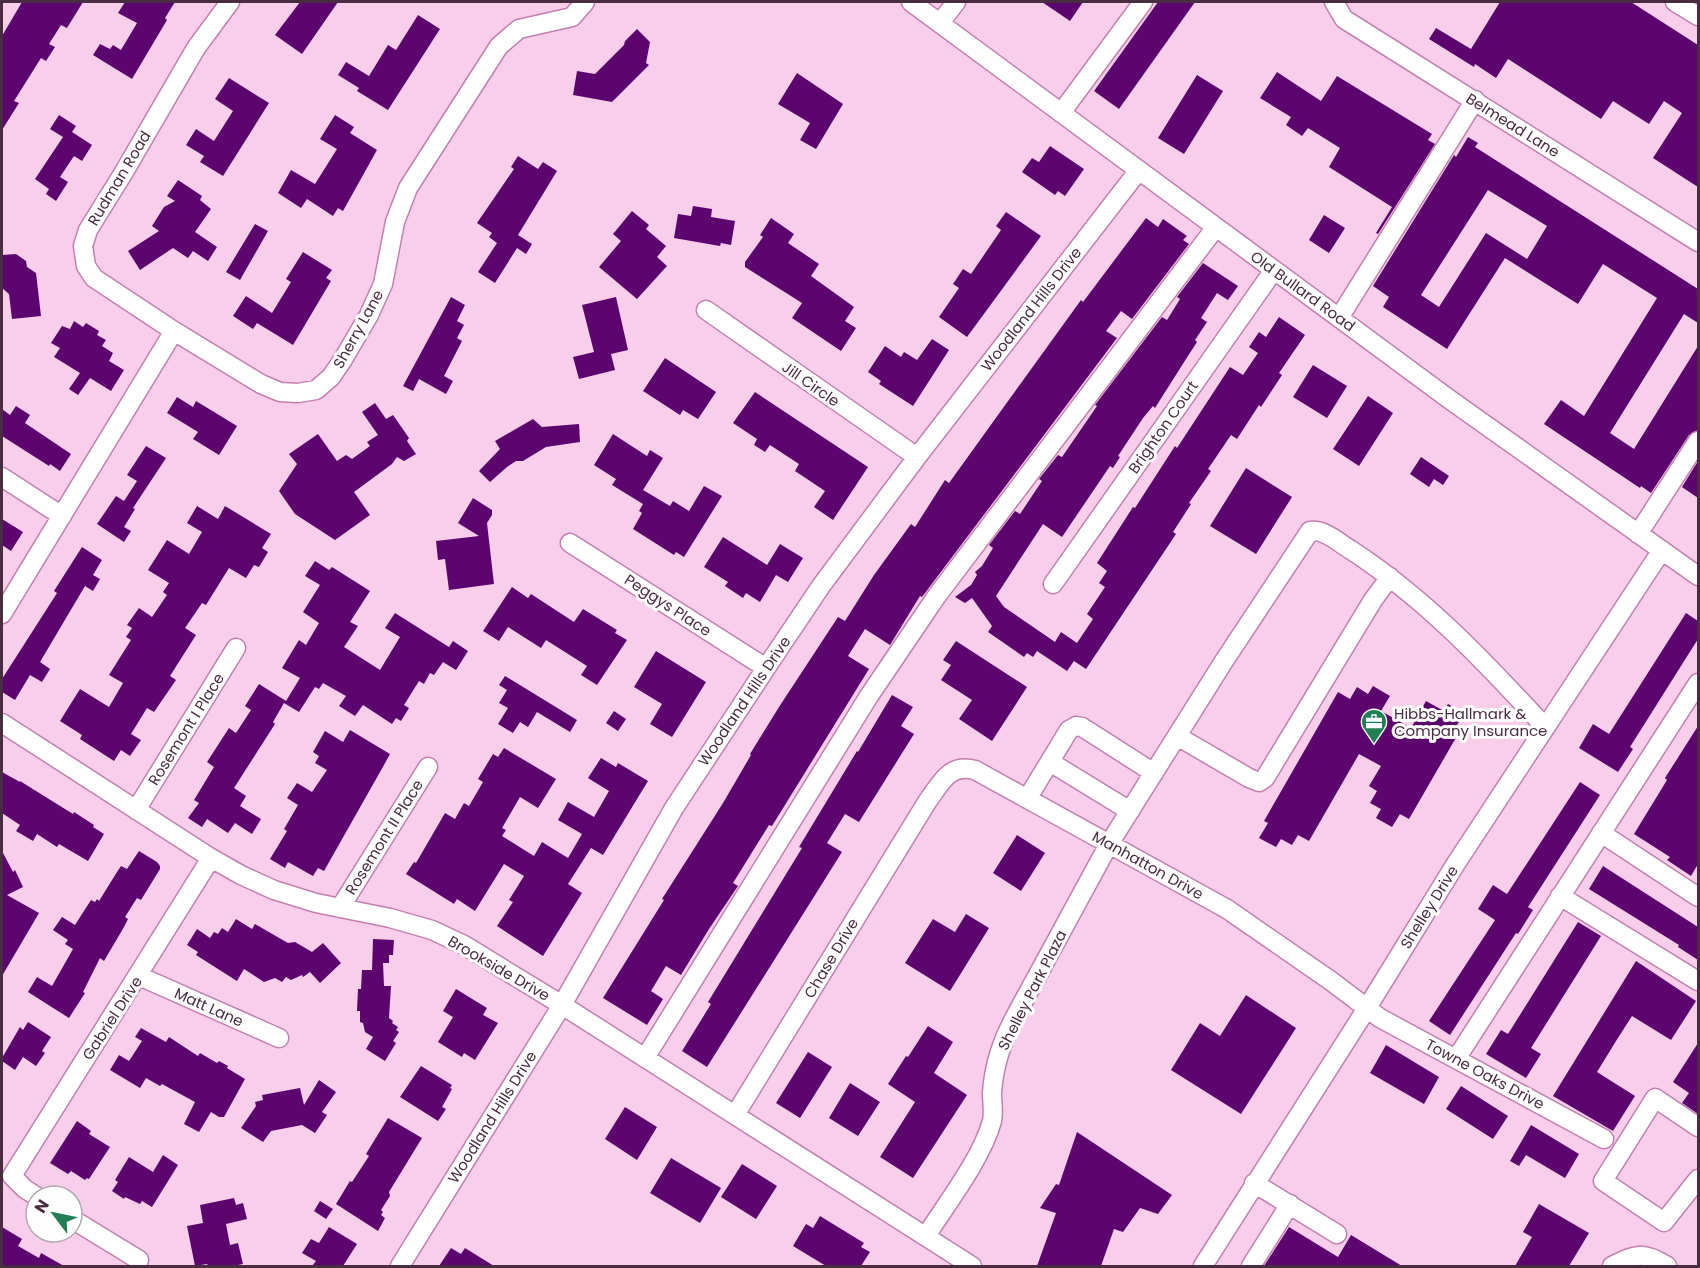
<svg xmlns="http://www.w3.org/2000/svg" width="1700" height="1268" viewBox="0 0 1700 1268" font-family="Poppins,sans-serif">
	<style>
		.building { fill: #5d056f; fill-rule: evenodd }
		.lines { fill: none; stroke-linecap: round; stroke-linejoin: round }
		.minor-casing { stroke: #c380ae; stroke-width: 21 }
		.minor { stroke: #fff; stroke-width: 18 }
		.labels { text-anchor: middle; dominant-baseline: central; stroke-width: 6; stroke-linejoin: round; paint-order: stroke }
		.street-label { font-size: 15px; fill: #482c3f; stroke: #fefefe }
		.poi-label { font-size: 15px; fill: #482c3f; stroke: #fefefe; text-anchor: start }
	</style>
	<rect width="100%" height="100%" fill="#f9ceea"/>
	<!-- building -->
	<path class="building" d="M22,2H83L67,28L61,25L49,44L55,47L46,61L41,58L14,101L19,103L2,130V36Z
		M125,2H175L165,18L167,20L132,79L93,55L100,44L110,49L113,45L121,50L137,23L118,13Z
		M300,2H338L302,54L275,35Z
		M1042,2H1083L1070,21Z
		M1158,2H1195L1119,109L1094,91Z
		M1500,2H1631L1698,45V187L1653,158L1682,113L1664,101L1649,124L1613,101L1601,119L1508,59L1496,78L1475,64L1474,67L1429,39L1436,28L1471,49Z
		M418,15L440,29L388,110L357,91L359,88L338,75L346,62L369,76L388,45L396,50Z
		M637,29L650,42L646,63L649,65L612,102L573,95L577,71L595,74L624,45L625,41Z
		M1277,72L1321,101L1337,76L1432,134L1428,140L1435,144L1378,234L1376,233L1392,207L1329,167L1340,148L1308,128L1302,136L1286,125L1291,117L1260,98Z
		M797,73L843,104L816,149L800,140L810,123L778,104Z
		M1197,75L1223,91L1184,154L1158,138Z
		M229,78L269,103L223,176L200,162L204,156L186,145L196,129L214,141L233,111L215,99Z
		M59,115L76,126L72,132L92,145L82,161L74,156L60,177L68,182L56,201L46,194L49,189L35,179L63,137L50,129Z
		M335,115L354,127L350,133L377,150L343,211L338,208L333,216L307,199L301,208L278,193L291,170L315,184L337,149L320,139Z
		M1468,137L1478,143L1475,147L1698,289V323L1684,314L1610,433L1634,449L1698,346V430L1689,435L1651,493L1641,486L1640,488L1544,424L1561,400L1584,416L1657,298L1603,264L1578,304L1505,258L1447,349L1383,307L1389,297L1373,286L1454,155L1456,157ZM1488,190L1547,226L1527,259L1486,233L1439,307L1421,295Z
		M1050,146L1084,169L1065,196L1058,191L1055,195L1022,172L1032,158L1039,162Z
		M518,156L538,169L543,162L557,171L518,235L532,244L526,254L517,248L495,283L478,272L497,243L489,237L492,233L477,223L514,169L511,167Z
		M178,180L202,196L200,200L211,209L195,232L217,247L208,261L193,251L188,258L173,248L140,270L128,251L159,231L152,226L164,207L175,201L167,196Z
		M693,206L712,209L711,217L735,221L731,245L721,243L720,246L674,238L678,214L691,216Z
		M632,211L649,225L646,229L666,246L657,257L667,266L637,299L599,267L621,241L613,234Z
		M1006,212L1041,236L967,337L939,317L959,288L953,284L963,269L971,274L1001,230L996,226Z
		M1324,215L1345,228L1329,253L1309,240Z
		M771,218L794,234L788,243L819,264L811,276L854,307L845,321L856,328L841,351L792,318L802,303L745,267V262L763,237L760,235Z
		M1146,218L1158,227L1163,219L1187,236L1183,240L1189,244L1132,319L1121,311L1106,331L1117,338L922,597L920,596L890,645L865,629L848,656L869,669L772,826L769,825L733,883L738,886L709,929L681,975L666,966L651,991L663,999L647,1025L603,998L664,900L662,899L723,803L751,755L750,754L779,707L838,617L845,621L874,575L911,524L915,527L945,480L949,483L1081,300L1083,302Z
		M255,224L268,231L240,280L226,272Z
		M303,252L332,270L326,278L331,281L293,345L257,323L253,329L233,316L246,296L272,313L291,282L286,279Z
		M16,254L26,261L27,267L36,273L41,316L12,319L9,294L2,288V255Z
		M1203,263L1238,286L1228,300L1217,293L1201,318L1207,322L1195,340L1197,342L1186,359L1155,408L1153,406L1143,418L1118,456L1120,457L1113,468L1110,466L1062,537L1043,524L996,596L1004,607L1055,642L1061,632L1077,643L1093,619L1087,614L1105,587L1099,583L1107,571L1097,563L1133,507L1135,508L1175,446L1177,448L1230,367L1243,375L1258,353L1249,347L1259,332L1266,337L1279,317L1305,335L1279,373L1282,375L1261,407L1259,405L1237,439L1231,435L1208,469L1211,471L1189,503L1191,504L1173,532L1176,534L1086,669L1074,661L1067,671L1037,651L1033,657L1027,653L1024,657L988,632L992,626L972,598L965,603L955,597L971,585L977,575L975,572L982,566L993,548L989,545L1015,511L1020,514L1042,481L1039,479L1058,455L1062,457L1097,406L1095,405L1162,317L1167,320L1180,299L1177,297Z
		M451,297L465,305L457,321L464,325L457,338L462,341L444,376L453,381L446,394L419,379L413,391L403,386Z
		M616,297L628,350L611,354L615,370L579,379L573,357L594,352L582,305Z
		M74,321L83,327L86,323L99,331L97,335L106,340L102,346L113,353L109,361L124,370L111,391L90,378L78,395L69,389L80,373L54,357L60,348L51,343L62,326L70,329Z
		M932,339L949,350L913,406L879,384L881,381L868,372L885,346L901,357L904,352L917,360Z
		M665,358L716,392L698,419L683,410L680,415L643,391Z
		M1313,365L1347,386L1327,418L1293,397Z
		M755,392L868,467L833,520L814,507L825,491L795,471L799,464L770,445L765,452L754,445L757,439L733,423Z
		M1368,396L1393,413L1359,466L1333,449Z
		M177,397L193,407L196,401L237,426L219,455L193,439L198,432L167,413Z
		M375,403L386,419L393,415L409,438L407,441L416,454L404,461L397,457L392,464L354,492L370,515L335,540L295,514L279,491L297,464L289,454L318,434L337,461L346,455L352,459L370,446L367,442L378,435L362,412Z
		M16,406L30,415L25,423L71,454L60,471L50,464L49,466L2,436V409L10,415Z
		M533,419L542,427L579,424L580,442L546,447L523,461H516L507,467L490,482L479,471L500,449L495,441Z
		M613,434L647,456L650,450L663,458L643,490L670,506L673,501L689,511L704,486L722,496L684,557L676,552L674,555L633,529L642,513L639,511L643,504L612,485L616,479L594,465Z
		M146,446L166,458L133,508L135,509L124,527L131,531L124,542L97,524L116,496L124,501L137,481L127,475Z
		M1421,457L1449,476L1443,485L1434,479L1429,487L1410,474Z
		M1698,461V498L1682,487Z
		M1246,468L1292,497L1256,554L1210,526Z
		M473,498L492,510V515L487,523L494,584L449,590L445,559L438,560L436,541L479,536L458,523Z
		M197,506L218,519L225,506L271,534L262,548L268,552L259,567L254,565L246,578L229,568L206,605L202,603L185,628L196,635L170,676L176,680L154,712L147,708L131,734L141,740L130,756L121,750L114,761L80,739L82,735L60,721L80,689L109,707L123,683L109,675L131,640L126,637L132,628L127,625L139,608L152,617L167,595L163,592L169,583L148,570L167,540L189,554L202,532L187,523Z
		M2,519L23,532L11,551L2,545Z
		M723,537L767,565L780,544L803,558L788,582L776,575L760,602L746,593L743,598L725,586L728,582L704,567Z
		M82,547L102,560L93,575L100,579L93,591L85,586L40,662L50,669L42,682L30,675L15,700L2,692V679L57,593L54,591Z
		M315,561L329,570L332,567L370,591L350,622L358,626L344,647L380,670L400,637L385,628L395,613L449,647L453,641L468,651L456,670L443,662L434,675L430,673L424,684L419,681L404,705L409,708L401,721L396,718L392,724L363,705L355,716L339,706L346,696L323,683L319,689L315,687L299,712L284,703L273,722L275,724L234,788L246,796L240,806L261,819L252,834L235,823L228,833L207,819L202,827L188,818L199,803L194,800L214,767L207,762L229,728L236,733L251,710L245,706L259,684L286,701L300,678L282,668L299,640L306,645L319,623L303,612L320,585L305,576Z
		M512,587L528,598L531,594L574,622L583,609L617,630L615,633L627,640L597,685L581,675L587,666L546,640L541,648L508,627L499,641L483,631Z
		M1686,613L1698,621V639L1630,747L1633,749L1618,772L1579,748L1593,724L1609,734Z
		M956,641L1027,687L992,741L959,719L972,700L941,680L951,665L943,660Z
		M656,651L706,682L672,737L650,724L662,704L634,687Z
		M505,676L577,720L570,732L537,712L528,727L520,722L513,733L498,724L508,708L499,703L507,690L499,685Z
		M1373,686L1390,696L1381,711L1411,728L1426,701L1444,711L1448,704L1464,713L1456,727L1461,729L1409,819L1400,814L1392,827L1376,818L1381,809L1370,803L1377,791L1369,786L1381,766L1359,754L1309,841L1298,835L1292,845L1281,839L1276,847L1259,838L1268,823L1264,821L1338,692L1350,699L1357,687L1368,694Z
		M892,695L913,707L901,726L914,734L859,822L845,814L827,843L842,852L707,1067L682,1051L711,1004L708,1002L802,848L799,847L857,751L858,752Z
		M614,711L626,719L618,731L606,723Z
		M1698,726V864L1691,876L1667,860L1670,857L1634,834L1667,780L1665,778Z
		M350,730L390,754L384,765L324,871L318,868L313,876L288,862L285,868L270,859L287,831L284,829L298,805L287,798L297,783L312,792L327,770L315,763L319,756L313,752L325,731L343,742Z
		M504,748L556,779L538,808L520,797L502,828L506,830L502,836L534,856L542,842L568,858L582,834L558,820L568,802L594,817L609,791L588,778L601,758L616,767L618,763L648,781L603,855L591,848L568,884L582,893L543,956L497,926L513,902L509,900L524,876L504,864L475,911L457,899L454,904L406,874L414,862L416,863L445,813L455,819L464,803L469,806L483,782L478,779L493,754L498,757Z
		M2,772L20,782V781L73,814L74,812L94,825L93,827L104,834L88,861L59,844L57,847L37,834L33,841L16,831L20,825L2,813Z
		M1580,782L1600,795L1528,907L1533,910L1518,934L1516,933L1450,1035L1429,1021L1495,920L1478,909L1493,885L1507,894Z
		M1017,835L1045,853L1021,891L993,873Z
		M2,851L13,872L15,870L23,887L7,895L39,913L2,976Z
		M139,851L157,862L160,866V869L141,900L137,898L125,917L128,919L124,927L104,961L100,958L83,992L85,993L69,1018L28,992L37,977L52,986L73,949L65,944L68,940L53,930L62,917L75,925L91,900L95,902L97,899L99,901L117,872L121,866L127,869Z
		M1603,866L1698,927V960L1678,947L1679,945L1589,889Z
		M966,914L989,928L950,991L905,963L933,919L955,932Z
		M236,919L252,929L255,924L288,943L295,942L312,952L323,943L341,963L320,983L310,972L303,977L302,975L291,980L286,977L282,982L275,978L264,982L244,969L237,981L196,955L198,952L187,945L197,929L210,938L214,932L218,934L222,928L228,932Z
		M1578,922L1601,936L1531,1048L1541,1054L1526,1078L1486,1054L1501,1030L1508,1034Z
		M373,939L394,940L393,955H389V963H383L384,986H391L389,1018L393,1021L392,1023L398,1027L396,1030L399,1032L393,1041L396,1043L385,1061L366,1049L373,1037L365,1032L363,1023L360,1022V1011H357L358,989H361L362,970H372Z
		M1636,961L1696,1001L1671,1040L1632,1016L1616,1041L1597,1072L1635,1096L1613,1131L1553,1096Z
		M456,989L487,1008L483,1015L498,1023L475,1060L464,1053L462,1057L438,1042L453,1017L443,1011Z
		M1246,995L1296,1028L1241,1114L1171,1070L1200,1023L1220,1036Z
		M28,1022L51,1037L42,1051L45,1053L36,1066L23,1057L15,1070L2,1061V1058L20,1027L23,1030Z
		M928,1026L953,1042L934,1073L967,1095L913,1178L880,1157L915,1102L888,1084L906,1056L908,1057Z
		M141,1028L166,1042L169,1037L198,1056L200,1053L217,1063L219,1061L228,1066L227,1068L245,1079L224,1117H219L211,1112L199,1132L184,1124L195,1102L162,1084L160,1086L146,1078L140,1088L110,1070L119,1055L129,1061L142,1041L135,1037Z
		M1698,1043V1114L1682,1103L1689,1093L1673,1082Z
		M1386,1045L1439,1077L1424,1104L1370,1073Z
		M808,1052L832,1067L800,1118L776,1103Z
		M421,1066L452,1085L450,1088L452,1089L442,1107L446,1109L438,1121L400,1097Z
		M319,1080L336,1092L322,1112L327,1115L315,1133L302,1125L271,1131L263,1142L241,1128L256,1106L255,1102L263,1100L262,1095L300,1088L304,1105Z
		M850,1083L880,1102L858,1136L829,1118Z
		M1461,1086L1508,1116L1493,1139L1446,1109Z
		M625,1107L657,1127L637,1160L605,1139Z
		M388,1118L422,1138L389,1192L390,1196L381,1210L383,1212L381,1215L385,1218L378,1231L336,1204L350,1181L352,1182L369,1156L366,1154Z
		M77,1121L91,1131L89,1134L110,1147L89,1179L87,1178L85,1180L71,1171L68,1174L50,1163Z
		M1531,1125L1579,1154L1565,1178L1526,1155L1519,1166L1510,1161Z
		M1077,1132L1172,1195L1158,1214L1140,1208L1123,1232L1114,1229L1101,1266H1037L1056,1213L1040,1208L1056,1184L1059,1185Z
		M163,1155L178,1165L152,1207L142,1201L140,1204L125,1197L124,1199L112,1191L118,1182L115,1180L129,1157L153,1172Z
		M671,1158L721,1188L700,1223L650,1193Z
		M742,1164L777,1186L756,1219L721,1197Z
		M234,1198L236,1205L243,1203L247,1219L226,1224L230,1245L238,1243L243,1264L233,1266H208L207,1264L195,1266L187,1226L203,1223L200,1205Z
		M320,1201L333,1209L326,1219L314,1211Z
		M1539,1204L1589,1233L1569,1266H1515L1532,1237L1523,1232Z
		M820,1216L864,1243L861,1247L870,1252L861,1266H826L793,1246L806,1224L813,1228Z
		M2,1227L22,1239L18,1246L39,1258L41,1253L64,1266H2Z
		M329,1227L357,1244L343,1266H312L316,1261L302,1253L311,1239L319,1243Z
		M1289,1227L1338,1257L1351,1235L1402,1266H1264Z
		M451,1248L461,1254L465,1248L494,1266H439Z"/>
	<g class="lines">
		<defs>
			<path id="minor" d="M230,2L196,48L124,172L88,230L83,246L86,266L94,278L174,331L261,384L280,392L298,393L316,390L331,377L342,361L369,315L383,284L395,222L408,188L499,46L519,29L572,17L585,2
				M911,2L1449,399L1698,576
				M1334,2L1344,19L1698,242
				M1675,2L1698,16
				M940,23L956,2
				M1061,113L1143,2
				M706,310L917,457
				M1339,318L1475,100
				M2,477L62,516
				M1638,534L1698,441
				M570,543L766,668
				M1053,584L1274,270
				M2,614L174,331
				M2,723L211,858L241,875L274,890L316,903L390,918L432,930L464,945L562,1005L972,1266
				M1177,736L1249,778L1259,782L1265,778L1373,600L1390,577
				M1050,762L1130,811
				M1027,799L1069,730L1076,726L1082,727L1154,773
				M136,810L236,648
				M1601,833L1698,897
				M1560,896L1698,981
				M340,908L428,767
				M139,976L279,1038
				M645,1058L869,696L936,597L1216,227
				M1456,1059L1698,683
				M735,1115L927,802C941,783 949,763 975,770L1227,909L1331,981L1380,1018L1604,1139
				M1698,1127L1655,1098L1603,1181L1664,1222L1698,1179
				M1254,1183L1337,1234
				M36,1196L25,1189L12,1176L211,858
				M72,1219L139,1260
				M926,1236C947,1203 982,1158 992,1121C994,1112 992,1102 992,1093C994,1064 1002,1041 1016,1015L1109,844L1224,661L1310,531C1325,529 1339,543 1351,550C1426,599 1485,662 1545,727
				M400,1266L562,1005L674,808L766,668L821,586L917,457L1139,170
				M1203,1266L1367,1008L1455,865L1662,550
				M1251,1266L1290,1204
				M1612,1266C1636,1254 1643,1251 1667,1266"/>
		</defs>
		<!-- minor casing -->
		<use href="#minor" class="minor-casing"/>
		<!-- minor -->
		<use href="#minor" class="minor"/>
	</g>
	<!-- icons -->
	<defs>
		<symbol id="office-pin" viewBox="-11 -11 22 30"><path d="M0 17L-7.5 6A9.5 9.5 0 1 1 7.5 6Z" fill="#217f55" stroke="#fefefe"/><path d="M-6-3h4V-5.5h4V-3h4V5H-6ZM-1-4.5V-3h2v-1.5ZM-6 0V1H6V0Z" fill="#fff"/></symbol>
	</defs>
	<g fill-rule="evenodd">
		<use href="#office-pin" x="1359" y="707" width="30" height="40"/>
	</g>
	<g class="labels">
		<!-- street labels -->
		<g class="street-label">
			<text transform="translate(1513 125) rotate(32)">Belmead Lane</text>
			<text transform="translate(119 178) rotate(-59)">Rudman Road</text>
			<text transform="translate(1303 291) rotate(36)">Old Bullard Road</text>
			<text transform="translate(1031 309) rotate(-52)">Woodland Hills Drive</text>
			<text transform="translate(358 329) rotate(-61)">Sherry Lane</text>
			<text transform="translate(811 384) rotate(35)">Jill Circle</text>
			<text transform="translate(1163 427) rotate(-55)">Brighton Court</text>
			<text transform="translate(668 605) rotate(33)">Peggys Place</text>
			<text transform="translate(744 701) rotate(-56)">Woodland Hills Drive</text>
			<text transform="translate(186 729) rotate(-58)">Rosemont I Place</text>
			<text transform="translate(384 837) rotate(-58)">Rosemont II Place</text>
			<text transform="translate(1148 865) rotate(29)">Manhatton Drive</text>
			<text transform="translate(1429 907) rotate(-58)">Shelley Drive</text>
			<text transform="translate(831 958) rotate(-59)">Chase Drive</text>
			<text transform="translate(499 968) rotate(30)">Brookside Drive</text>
			<text transform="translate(1032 990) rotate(-63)">Shelley Park Plaza</text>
			<text transform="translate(209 1007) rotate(24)">Matt Lane</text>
			<text transform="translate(112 1018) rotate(-57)">Gabriel Drive</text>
			<text transform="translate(1485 1074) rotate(28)">Towne Oaks Drive</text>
			<text transform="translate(492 1117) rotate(-58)">Woodland Hills Drive</text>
		</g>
		<!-- poi labels -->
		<g class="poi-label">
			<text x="1394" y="713">Hibbs-Hallmark &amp;<tspan x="1394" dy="17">Company Insurance</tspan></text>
		</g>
	</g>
	<!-- border -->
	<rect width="1700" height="1268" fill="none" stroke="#482c3f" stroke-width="6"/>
	<!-- north arrow -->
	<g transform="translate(54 1214) rotate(302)"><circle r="28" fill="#fefefe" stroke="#b5aab2" stroke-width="1.5"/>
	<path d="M0-4.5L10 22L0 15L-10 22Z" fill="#217f55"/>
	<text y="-9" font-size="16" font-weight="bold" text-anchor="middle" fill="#482c3f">N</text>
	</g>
</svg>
